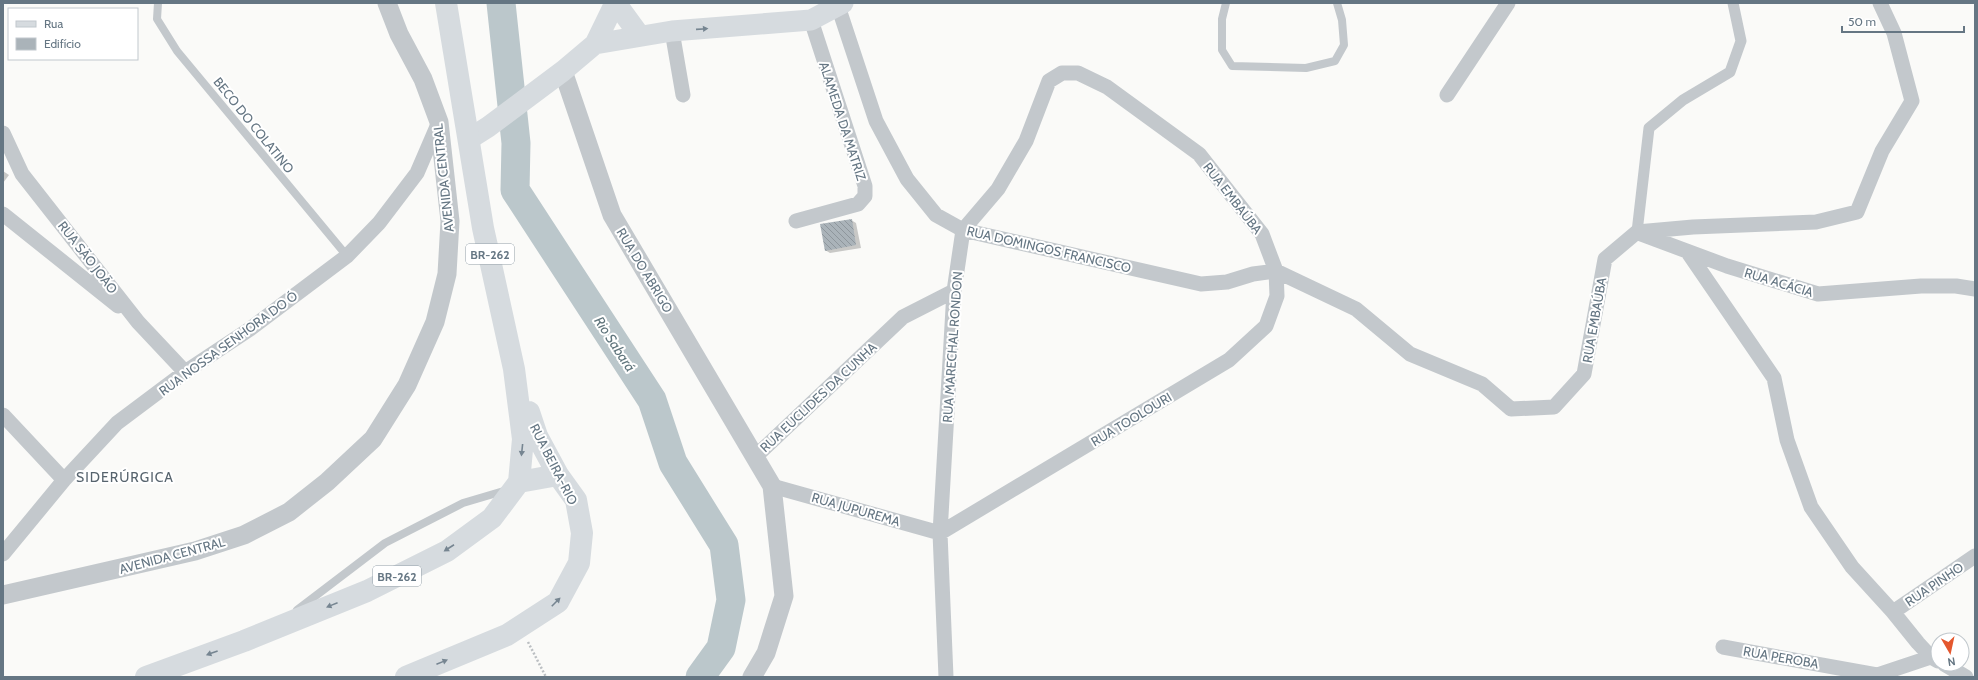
<svg xmlns="http://www.w3.org/2000/svg" width="1978" height="680" viewBox="0 0 1978 680" font-family="Cabin,sans-serif">
	<style>
		.shadow { fill: #0003 }
		.lines { fill: none; stroke-linecap: round; stroke-linejoin: round }
		.river { stroke: #bbc7cb; stroke-width: 29 }
		.building { fill: url(#building-back-hatch) }
		.path { stroke: #bbbfc2; stroke-width: 2.5; stroke-dasharray: 2 2; stroke-linecap: butt }
		.service { stroke: #c3c8cc; stroke-width: 8 }
		.pedestrian { stroke: #c3c8cc; stroke-width: 11 }
		.minor { stroke: #c3c8cc; stroke-width: 15 }
		.tertiary { stroke: #c3c8cc; stroke-width: 19 }
		.secondary { stroke: #d6dbdf; stroke-width: 21 }
		.primary { stroke: #d6dbdf; stroke-width: 22 }
		.oneway { fill: #768591 }
		.labels { text-anchor: middle; dominant-baseline: central; stroke-width: 4; stroke-linejoin: round; paint-order: stroke }
		.shield { fill: #fff; stroke: #939fa8; stroke-width: 1 }
		.shield-label { font-size: 12px; font-weight: bold; fill: #657683 }
		.street-label { font-size: 13px; fill: #657683; stroke: #fff }
		.water-label { font-size: 14px; font-style: italic; fill: #60757c; stroke: #fff }
		.neighbourhood-label { font-size: 14px; letter-spacing: 1px; fill: #57646e; stroke: #fff }
	</style>
	<defs>
		<pattern id="building-back-hatch" width="6" height="6" patternUnits="userSpaceOnUse"><rect width="6" height="6" fill="#aab3b9"/><path d="M-1 5l2 2M0 0l6 6M5-1l2 2" fill="none" stroke="#8e969c"/></pattern>
	</defs>
	<rect width="100%" height="100%" fill="#fafaf8"/>
	<!-- shadow -->
	<path class="shadow" d="M3,171L9,175L3,183Z
		M851,220L856,223L861,248L830,253L825,250Z"/>
	<g class="lines">
		<!-- river -->
		<path class="river" d="M501,3L516,143L515,190L652,400L673,463L724,545L731,600L721,648L700,677"/>
	</g>
	<!-- building -->
	<path class="building" d="M852,219L856,245L825,251L820,224Z"/>
	<g class="lines">
		<!-- path -->
		<path class="path" d="M528,642L546,677"/>
		<!-- service -->
		<path class="service" d="M158,3L157,19L177,51L347,256
			M1226,3L1222,19V50L1232,66L1306,68L1335,61L1344,45L1342,20L1337,3
			M297,610L385,543L463,503L507,490"/>
		<!-- pedestrian -->
		<path class="pedestrian" d="M1637,232L1649,128L1683,100L1730,72L1741,41L1733,3"/>
		<!-- minor -->
		<path class="minor" d="M672,31L683,95
			M1447,95L1508,3
			M3,133L22,174L138,322L185,372
			M3,214L118,306
			M796,221L858,204L865,196V186L811,20
			M1641,234L1727,266L1818,294L1921,286H1956L1975,289
			M1687,251L1774,378L1787,440L1811,507L1852,567L1893,612L1918,643L1931,657L1938,661
			M3,415L64,480
			M756,456L903,317L954,291
			M772,486L940,533L1229,360L1266,326L1277,296L1276,271L1253,274L1227,282L1201,284L963,230L936,215L907,179L876,121L838,6
			M3,554L64,480L117,423L185,372L250,329L347,256L379,223L417,173L439,122
			M1893,612L1975,556
			M1723,647L1877,675L1931,657
			M1944,664L1966,677
			M946,677L940,533L954,291L963,230L998,189L1026,141L1049,81L1062,73H1078L1107,87L1199,154L1262,234L1276,271L1356,309L1410,354L1482,384L1511,409L1554,407L1584,374L1605,259L1637,232L1693,227L1816,222L1857,212L1882,151L1912,101L1894,33L1880,3"/>
		<!-- tertiary -->
		<path class="tertiary" d="M563,71L612,215L772,486L784,596L766,653L752,677
			M3,595L195,551L244,535L289,512L327,482L373,439L407,385L435,322L447,274L450,221L439,122L423,79L399,34L387,3"/>
		<!-- secondary -->
		<path class="secondary" d="M616,3L640,36
			M595,44L615,3
			M469,139L488,127L563,71L595,44L672,31L811,20L843,3"/>
		<!-- primary -->
		<path class="primary" d="M519,482L558,475
			M146,677L244,641L367,591L447,551L492,518L519,482L523,439L514,369L483,228L446,3
			M406,677L507,635L558,602L579,563L582,533L576,500L558,475L537,436L529,412"/>
	</g>
	<!-- one-way arrows -->
	<defs><path id="oneway-solid" d="M-6-.8H1V-3.2L6.5 0L1 3.2V.8H-6Z"/></defs>
	<g class="oneway">
		<use href="#oneway-solid" transform="translate(702 29) rotate(-4)"/>
		<use href="#oneway-solid" transform="translate(522 450) rotate(96)"/>
		<use href="#oneway-solid" transform="translate(449 548) rotate(147)"/>
		<use href="#oneway-solid" transform="translate(556 602) rotate(-45)"/>
		<use href="#oneway-solid" transform="translate(332 605) rotate(158)"/>
		<use href="#oneway-solid" transform="translate(212 653) rotate(160)"/>
		<use href="#oneway-solid" transform="translate(442 662) rotate(-22)"/>
	</g>
	<g class="labels">
		<!-- shield labels -->
		<g class="shield">
			<rect x="466" y="244" width="48" height="20" rx="3"/>
			<rect x="373" y="566" width="48" height="20" rx="3"/>
		</g>
		<g class="shield-label">
			<text x="490" y="254">BR-262</text>
			<text x="397" y="576">BR-262</text>
		</g>
		<!-- street labels -->
		<g class="street-label">
			<text transform="translate(843 121) rotate(72)">ALAMEDA DA MATRIZ</text>
			<text transform="translate(254 125) rotate(51)">BECO DO COLATINO</text>
			<text transform="translate(443 178) rotate(-96)">AVENIDA CENTRAL</text>
			<text transform="translate(1233 198) rotate(52)">RUA EMBAÚBA</text>
			<text transform="translate(1049 249) rotate(13)">RUA DOMINGOS FRANCISCO</text>
			<text transform="translate(88 257) rotate(52)">RUA SÃO JOÃO</text>
			<text transform="translate(645 270) rotate(59)">RUA DO ABRIGO</text>
			<text transform="translate(1779 282) rotate(17)">RUA ACÁCIA</text>
			<text transform="translate(1594 320) rotate(-80)">RUA EMBAÚBA</text>
			<text transform="translate(228 343) rotate(-36)">RUA NOSSA SENHORA DO Ó</text>
			<text transform="translate(952 347) rotate(-86)">RUA MARECHAL RONDON</text>
			<text transform="translate(818 397) rotate(-43)">RUA EUCLIDES DA CUNHA</text>
			<text transform="translate(1131 419) rotate(-31)">RUA TOOLOURI</text>
			<text transform="translate(554 464) rotate(63)">RUA BEIRA-RIO</text>
			<text transform="translate(856 509) rotate(16)">RUA JUPUREMA</text>
			<text transform="translate(172 555) rotate(-15)">AVENIDA CENTRAL</text>
			<text transform="translate(1934 584) rotate(-34)">RUA PINHO</text>
			<text transform="translate(1781 657) rotate(10)">RUA PEROBA</text>
		</g>
		<!-- water labels -->
		<g class="water-label">
			<text transform="translate(615 344) rotate(57)">Rio Sabará</text>
		</g>
		<!-- neighbourhood labels -->
		<g class="neighbourhood-label">
			<text x="125" y="477">SIDERÚRGICA</text>
		</g>
	</g>
	<!-- border -->
	<rect width="1978" height="680" fill="none" stroke="#657683" stroke-width="8"/>
	<!-- legend -->
	<rect x="8" y="8" width="130" height="52" fill="#ffffff" stroke="#c1c8cd"/>
	<rect x="16" y="21" width="20" height="6" fill="#d6dbdf" stroke="#c1c8cd"/>
	<text x="44" y="28" font-size="12" fill="#657683">Rua</text>
	<rect x="16" y="38" width="20" height="12" fill="#aab3b9" stroke="#c1c8cd"/>
	<text x="44" y="48" font-size="12" fill="#657683">Edifício</text>
	<!-- north arrow -->
	<g transform="translate(1950 652) rotate(171)"><circle r="19" fill="#ffffff" stroke="#c1c8cd"/>
	<path d="M0-3L7 15L0 10L-7 15Z" fill="#e4572e"/>
	<text y="-6" font-size="11" font-weight="bold" text-anchor="middle" fill="#657683">N</text>
	</g>
	<!-- scale -->
	<path d="M1842 26v6h122v-6" fill="none" stroke="#657683" stroke-width="2"/>
	<text x="1848" y="26" font-size="12" fill="#657683" stroke="#ffffff" stroke-width="3" paint-order="stroke">50 m</text>
</svg>
